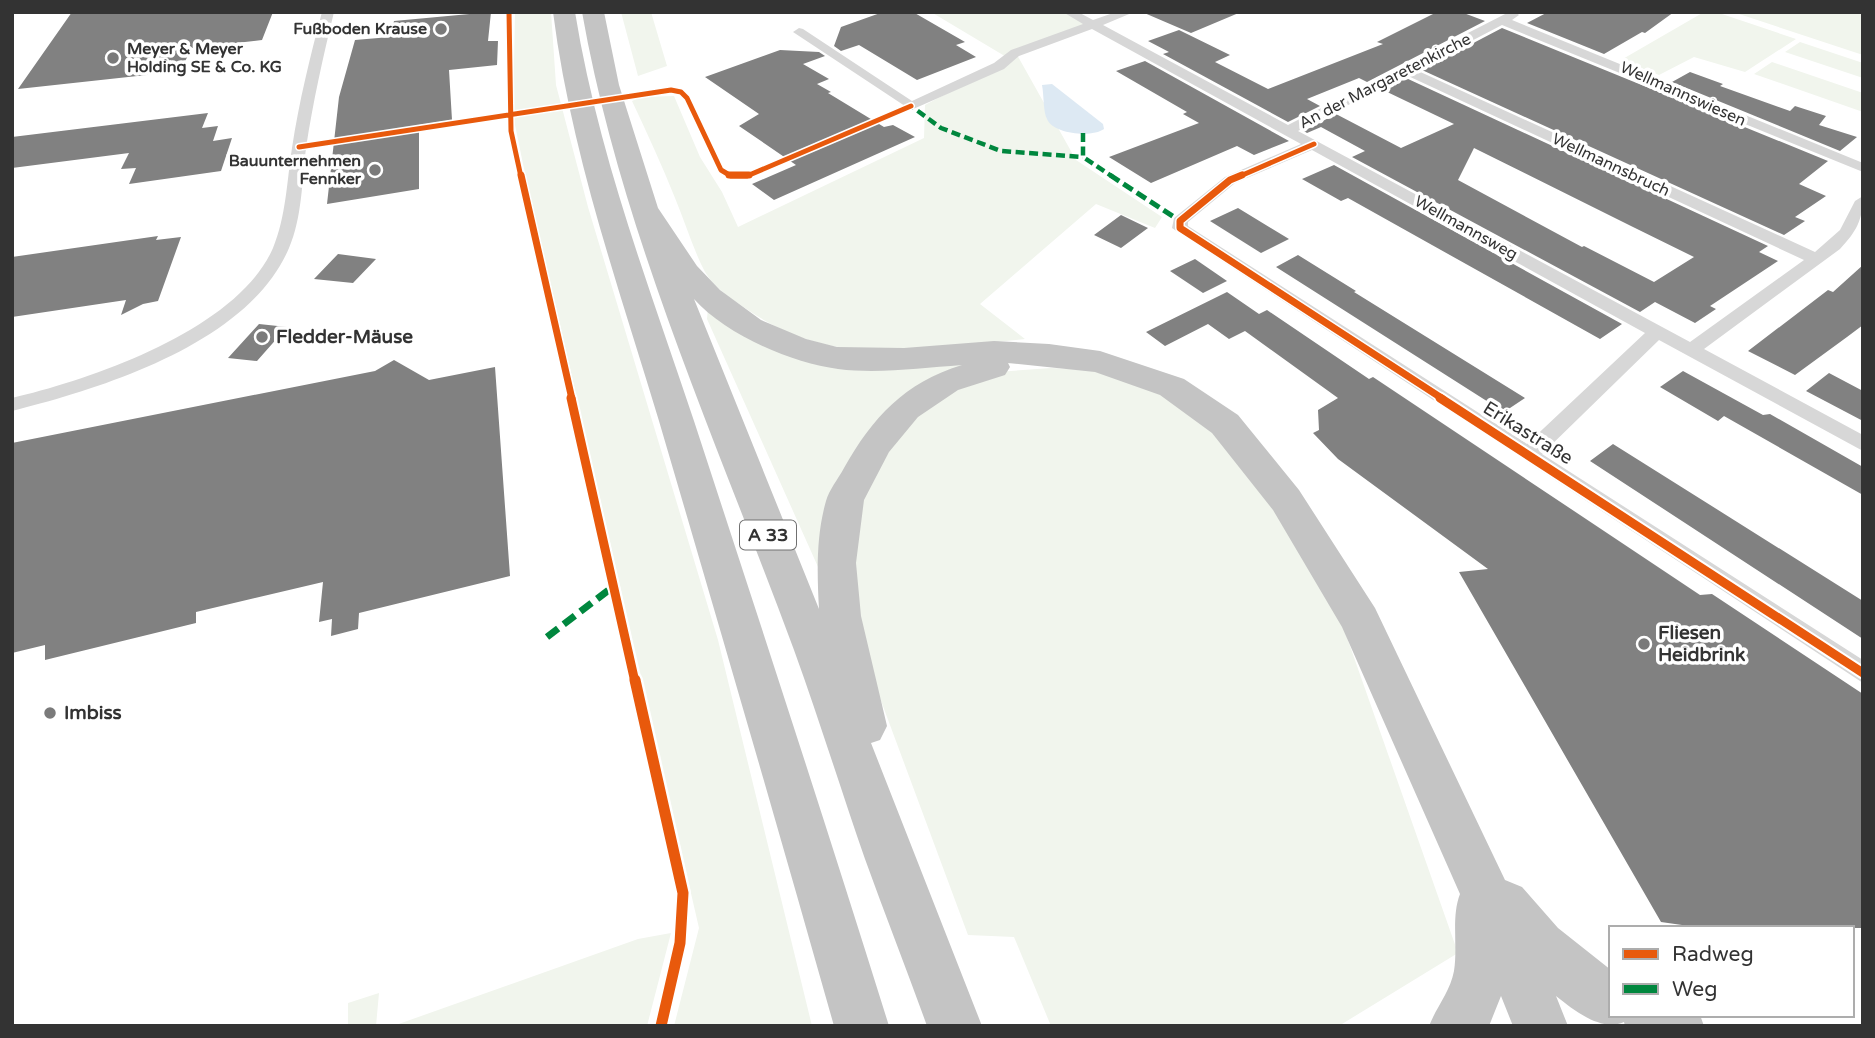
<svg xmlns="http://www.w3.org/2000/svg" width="1875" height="1038" viewBox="0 0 1875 1038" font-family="'Varela Round',sans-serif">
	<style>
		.green { fill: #f1f5ed }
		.water { fill: #dde9f3 }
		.building { fill: #818181; fill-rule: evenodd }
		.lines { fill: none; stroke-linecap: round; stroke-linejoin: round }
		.street { fill: #d7d7d7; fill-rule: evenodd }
		.highway { fill: #c4c4c4; fill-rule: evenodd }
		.quiet-far2 { stroke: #00873e; stroke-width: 4.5; stroke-dasharray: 9 4.5; stroke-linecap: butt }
		.quiet-far1 { stroke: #00873e; stroke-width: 5; stroke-dasharray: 11 5; stroke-linecap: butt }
		.quiet { stroke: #00873e; stroke-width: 7; stroke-dasharray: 14 7; stroke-linecap: butt }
		.cycleway-far3-casing { stroke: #fff; stroke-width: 8 }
		.cycleway-far2-casing { stroke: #fff; stroke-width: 10 }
		.cycleway-far1-casing { stroke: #fff; stroke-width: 13 }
		.cycleway-casing { stroke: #fff; stroke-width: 16 }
		.cycleway-far3 { stroke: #e8590c; stroke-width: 5 }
		.cycleway-far2 { stroke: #e8590c; stroke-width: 7 }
		.cycleway-far1 { stroke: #e8590c; stroke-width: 9 }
		.cycleway { stroke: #e8590c; stroke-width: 11 }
		.poi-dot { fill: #7a7a7a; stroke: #fff; stroke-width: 2.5 }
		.labels { text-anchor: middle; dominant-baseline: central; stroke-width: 7; stroke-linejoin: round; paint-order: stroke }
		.far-poi-label { font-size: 16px; font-weight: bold; fill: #333; stroke: #fff; text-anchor: end }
		.far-street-label { font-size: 16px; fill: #333; stroke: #fff }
		.shield { fill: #fff; stroke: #707070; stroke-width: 2 }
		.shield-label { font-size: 18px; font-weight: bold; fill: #333 }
		.poi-label { font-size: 19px; font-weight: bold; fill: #333; stroke: #fff; text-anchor: start }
		.street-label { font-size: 19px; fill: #333; stroke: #fff }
	</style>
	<rect width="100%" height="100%" fill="#fff"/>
	<!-- green -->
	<path class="green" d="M515,12H551L556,85L588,207L718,640L812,1026H674L699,928L523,164L513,115Z
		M621,12H651L667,66L638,76Z
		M931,12H1069L1094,26L1016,53L1076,160L1162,217L1155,228L1096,204L980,304L1025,339C926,349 837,371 748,310C732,299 715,289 705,272C693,249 685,222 675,198C662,165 647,133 632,101L641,97L674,96L700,157L722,192L738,227L924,138L925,105L999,66L1008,58Z
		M1704,12H1716L1796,39L1745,72L1694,57L1659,75L1621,60Z
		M1733,12H1863V55Z
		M1800,42L1863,63V78L1785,52Z
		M1772,62L1863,93V112L1754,74Z
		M709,297L795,347L1049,355L997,366L946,382L875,445L840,616L707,319Z
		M1051,368L1092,370L1137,380L1201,419L1242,462L1313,570L1344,629L1458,953L1342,1024L1051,1026L1014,937L968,935L861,647L851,574L858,501L880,450L951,387L997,372Z
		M671,933L647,1026H393L638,939Z
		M379,993L376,1026H348V1003Z"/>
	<!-- water -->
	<path class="water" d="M1052,84L1103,124L1104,129C1092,138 1053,134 1047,119C1043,112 1044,95 1042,85Z"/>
	<!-- building -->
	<path class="building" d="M72,12H273L262,40L192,48L181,69L167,70L165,73L18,89Z
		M491,12L488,41H498L497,65L449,70L452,120L419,125V189L327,204L339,97L355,40L390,37L394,21Z
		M883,12H913L965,42L956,45L976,57L917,80L859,45L841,51L834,46L841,27Z
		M1142,12H1241L1191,33Z
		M1437,12H1461L1485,21L1367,82L1359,78L1307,99L1320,106L1288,122L1163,54L1169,52L1148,41L1179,30L1230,55L1215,62L1268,89L1383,44L1377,42Z
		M1548,12H1674L1645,33L1642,32L1604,54L1527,23Z
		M1502,28L1828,161L1799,184L1826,196L1795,217L1805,221L1784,235L1422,70Z
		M780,50L819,52L825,56L803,64L829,79L817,84L831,92L828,93L884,127L893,125L915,137L774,200L752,184L796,165L739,126L759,114L705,77Z
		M1145,61L1289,141L1254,155L1237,146L1151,183L1109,157L1199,123L1183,114L1187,112L1116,71Z
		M1690,72L1723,84L1720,86L1790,111L1795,106L1826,116L1819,125L1857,137L1840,151L1672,82Z
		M1406,78L1768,246L1759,252L1778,261L1710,306L1716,309L1695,323L1655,302L1640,312L1352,157L1365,151L1321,127L1307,133L1304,131L1336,114L1401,148L1454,124L1383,90ZM1474,148L1633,227L1694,257L1654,282L1584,246L1582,247L1458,180Z
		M208,113L202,128L218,126L213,141L232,138L221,171L129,184L136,168L121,169L129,153L12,168V137Z
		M1334,165L1622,324L1600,339L1348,198L1341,201L1302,179Z
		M1238,208L1289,239L1261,253L1210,221Z
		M1121,215L1148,228L1121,248L1094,235Z
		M158,236L156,240L181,237L158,301L143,304L121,315L126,300L12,317V257Z
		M338,254L376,259L353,283L314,279Z
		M1298,255L1356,291L1354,292L1525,398L1504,412L1276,267Z
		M1195,259L1227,281L1203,293L1170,271Z
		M1863,265V325L1847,337L1795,375L1748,351L1828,290L1833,292Z
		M1227,292L1259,314L1267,310L1369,379L1373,377L1700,595L1712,594L1863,694V928H1703L1661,922L1459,572L1488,569L1338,459L1313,433L1319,430L1318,410L1338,398L1245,331L1229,339L1208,324L1165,346L1146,332Z
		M259,324L287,327L257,361L228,358Z
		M394,360L429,380L495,367L510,576L359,613L358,629L331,636L332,619L319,622L323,582L196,612V623L45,660V645L12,653V443L375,371Z
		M1683,371L1763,415L1770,414L1863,467V495L1724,416L1718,421L1660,387Z
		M1829,373L1863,391V421L1806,391Z
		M1613,444L1863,601V639L1590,461Z"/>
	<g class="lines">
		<!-- street -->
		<path class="street" d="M322,12H334C323,57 313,102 306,148C302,181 302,218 289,248C249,343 103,388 12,411V398C93,379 238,329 273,248C286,217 287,180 292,148C299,102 310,57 322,12Z
			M1063,12H1078L1093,20L1116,12H1134L1103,25L1288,125L1509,12H1516L1519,15L1512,20L1863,163V172L1502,25L1416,70L1815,252L1840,230L1855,201L1863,196C1863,220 1856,232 1840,249L1704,349L1863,435V451L1659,340L1542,454L1863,660V683L1172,228L1174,218L1225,177L1301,144L1092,29L1019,56L1004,69L911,110L793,32L799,28L803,29L912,101L994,63L1011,50L1083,24ZM1406,75L1804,260L1690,342L1298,131ZM1312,150L1645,333L1527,444L1188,226V222L1235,183Z"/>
		<!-- highway -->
		<path class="highway" d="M553,12H575C598,154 649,286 694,421C760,623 826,824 889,1026H834C777,824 718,622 659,421C618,285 571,153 553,12Z
			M582,12H604L619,85L658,208L697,266L720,290L761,320L806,339L837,347L904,348L994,341L1049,344L1100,351L1184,379L1238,415L1299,490L1375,608L1505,880L1522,887L1558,928L1611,970V1015H1700L1704,1026H1625L1624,1022C1600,1032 1574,1010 1556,996L1568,1026H1513L1501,996L1489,1026H1429C1437,1006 1450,992 1454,971C1458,946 1451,917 1460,894L1342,627L1273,510L1212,433L1160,395L1095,372L1008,363L1010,367L1005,375L958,390L918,417L889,452L864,500L856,563L861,616L887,726L880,740L871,743L982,1026H927C907,970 885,915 865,859C841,790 819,719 794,650C717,441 621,233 582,12ZM694,299C725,334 791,363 838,369C878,374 921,368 962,365C904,383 873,417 844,468C838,479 829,490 826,501C816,536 817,573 819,609Z"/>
		<!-- quiet-far2 -->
		<path class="quiet-far2" d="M906,108L911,106L941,128L1001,151L1083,157
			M1083,133V157L1113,177"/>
		<!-- quiet-far1 -->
		<path class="quiet-far1" d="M1110,175L1180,221"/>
		<!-- quiet -->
		<path class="quiet" d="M547,637L614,586"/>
		<defs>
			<path id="cycleway-far3" d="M509,12L511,131L521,177
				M299,147L671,90L681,92L687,98L721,170L731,176H747L911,106
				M1238,177L1314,144"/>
			<path id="cycleway-far2" d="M521,175L572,399
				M729,175H749
				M1242,175L1230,180L1180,221V228L1443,399"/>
			<path id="cycleway-far1" d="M571,398L635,682
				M1440,398L1863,673"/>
			<path id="cycleway" d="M635,680L683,893L680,943L661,1026"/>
		</defs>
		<!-- cycleway-far3 casing -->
		<use href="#cycleway-far3" class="cycleway-far3-casing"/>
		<!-- cycleway-far2 casing -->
		<use href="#cycleway-far2" class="cycleway-far2-casing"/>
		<!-- cycleway-far1 casing -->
		<use href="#cycleway-far1" class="cycleway-far1-casing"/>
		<!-- cycleway casing -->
		<use href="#cycleway" class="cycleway-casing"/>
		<!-- cycleway-far3 -->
		<use href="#cycleway-far3" class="cycleway-far3"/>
		<!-- cycleway-far2 -->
		<use href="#cycleway-far2" class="cycleway-far2"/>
		<!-- cycleway-far1 -->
		<use href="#cycleway-far1" class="cycleway-far1"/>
		<!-- cycleway -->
		<use href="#cycleway" class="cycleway"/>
	</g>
	<!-- markers -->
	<g class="poi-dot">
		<circle cx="441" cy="29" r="7"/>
		<circle cx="113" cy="58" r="7"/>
		<circle cx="375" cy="170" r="7"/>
		<circle cx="262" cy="337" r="7"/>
		<circle cx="1644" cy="644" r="7"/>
		<circle cx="50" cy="713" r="7"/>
	</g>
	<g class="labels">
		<!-- far-poi labels -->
		<g class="far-poi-label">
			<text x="427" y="29">Fußboden Krause</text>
			<text x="127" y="49" text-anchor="start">Meyer &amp; Meyer<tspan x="127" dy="18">Holding SE &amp; Co. KG</tspan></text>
			<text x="361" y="161">Bauunternehmen<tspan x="361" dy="18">Fennker</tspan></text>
		</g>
		<!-- far-street labels -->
		<g class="far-street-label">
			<text transform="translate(1385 81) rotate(-27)">An der Margaretenkirche</text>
			<text transform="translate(1683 94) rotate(24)">Wellmannswiesen</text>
			<text transform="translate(1611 165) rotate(25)">Wellmannsbruch</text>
			<text transform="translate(1466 228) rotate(29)">Wellmannsweg</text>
		</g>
		<!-- shield labels -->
		<rect class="shield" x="740" y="520.5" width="56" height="29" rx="5"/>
		<g class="shield-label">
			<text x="768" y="535">A 33</text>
		</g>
		<!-- poi labels -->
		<g class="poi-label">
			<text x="276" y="337">Fledder-Mäuse</text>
			<text x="1658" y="633">Fliesen<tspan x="1658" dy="22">Heidbrink</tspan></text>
			<text x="64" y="713">Imbiss</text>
		</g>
		<!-- street labels -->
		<g class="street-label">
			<text transform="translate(1528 433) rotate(32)">Erikastraße</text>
		</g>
	</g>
	<!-- border -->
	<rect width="1875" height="1038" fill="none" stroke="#333333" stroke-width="28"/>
	<!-- legend -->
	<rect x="1609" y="926" width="245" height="91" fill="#ffffff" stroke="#adadad" stroke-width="2"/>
	<rect x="1623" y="949" width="35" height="10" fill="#e8590c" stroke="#adadad" stroke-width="2"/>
	<text x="1672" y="961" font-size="21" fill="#333333">Radweg</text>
	<rect x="1623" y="984" width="35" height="10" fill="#00873e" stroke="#adadad" stroke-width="2"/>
	<text x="1672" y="996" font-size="21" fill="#333333">Weg</text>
</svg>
